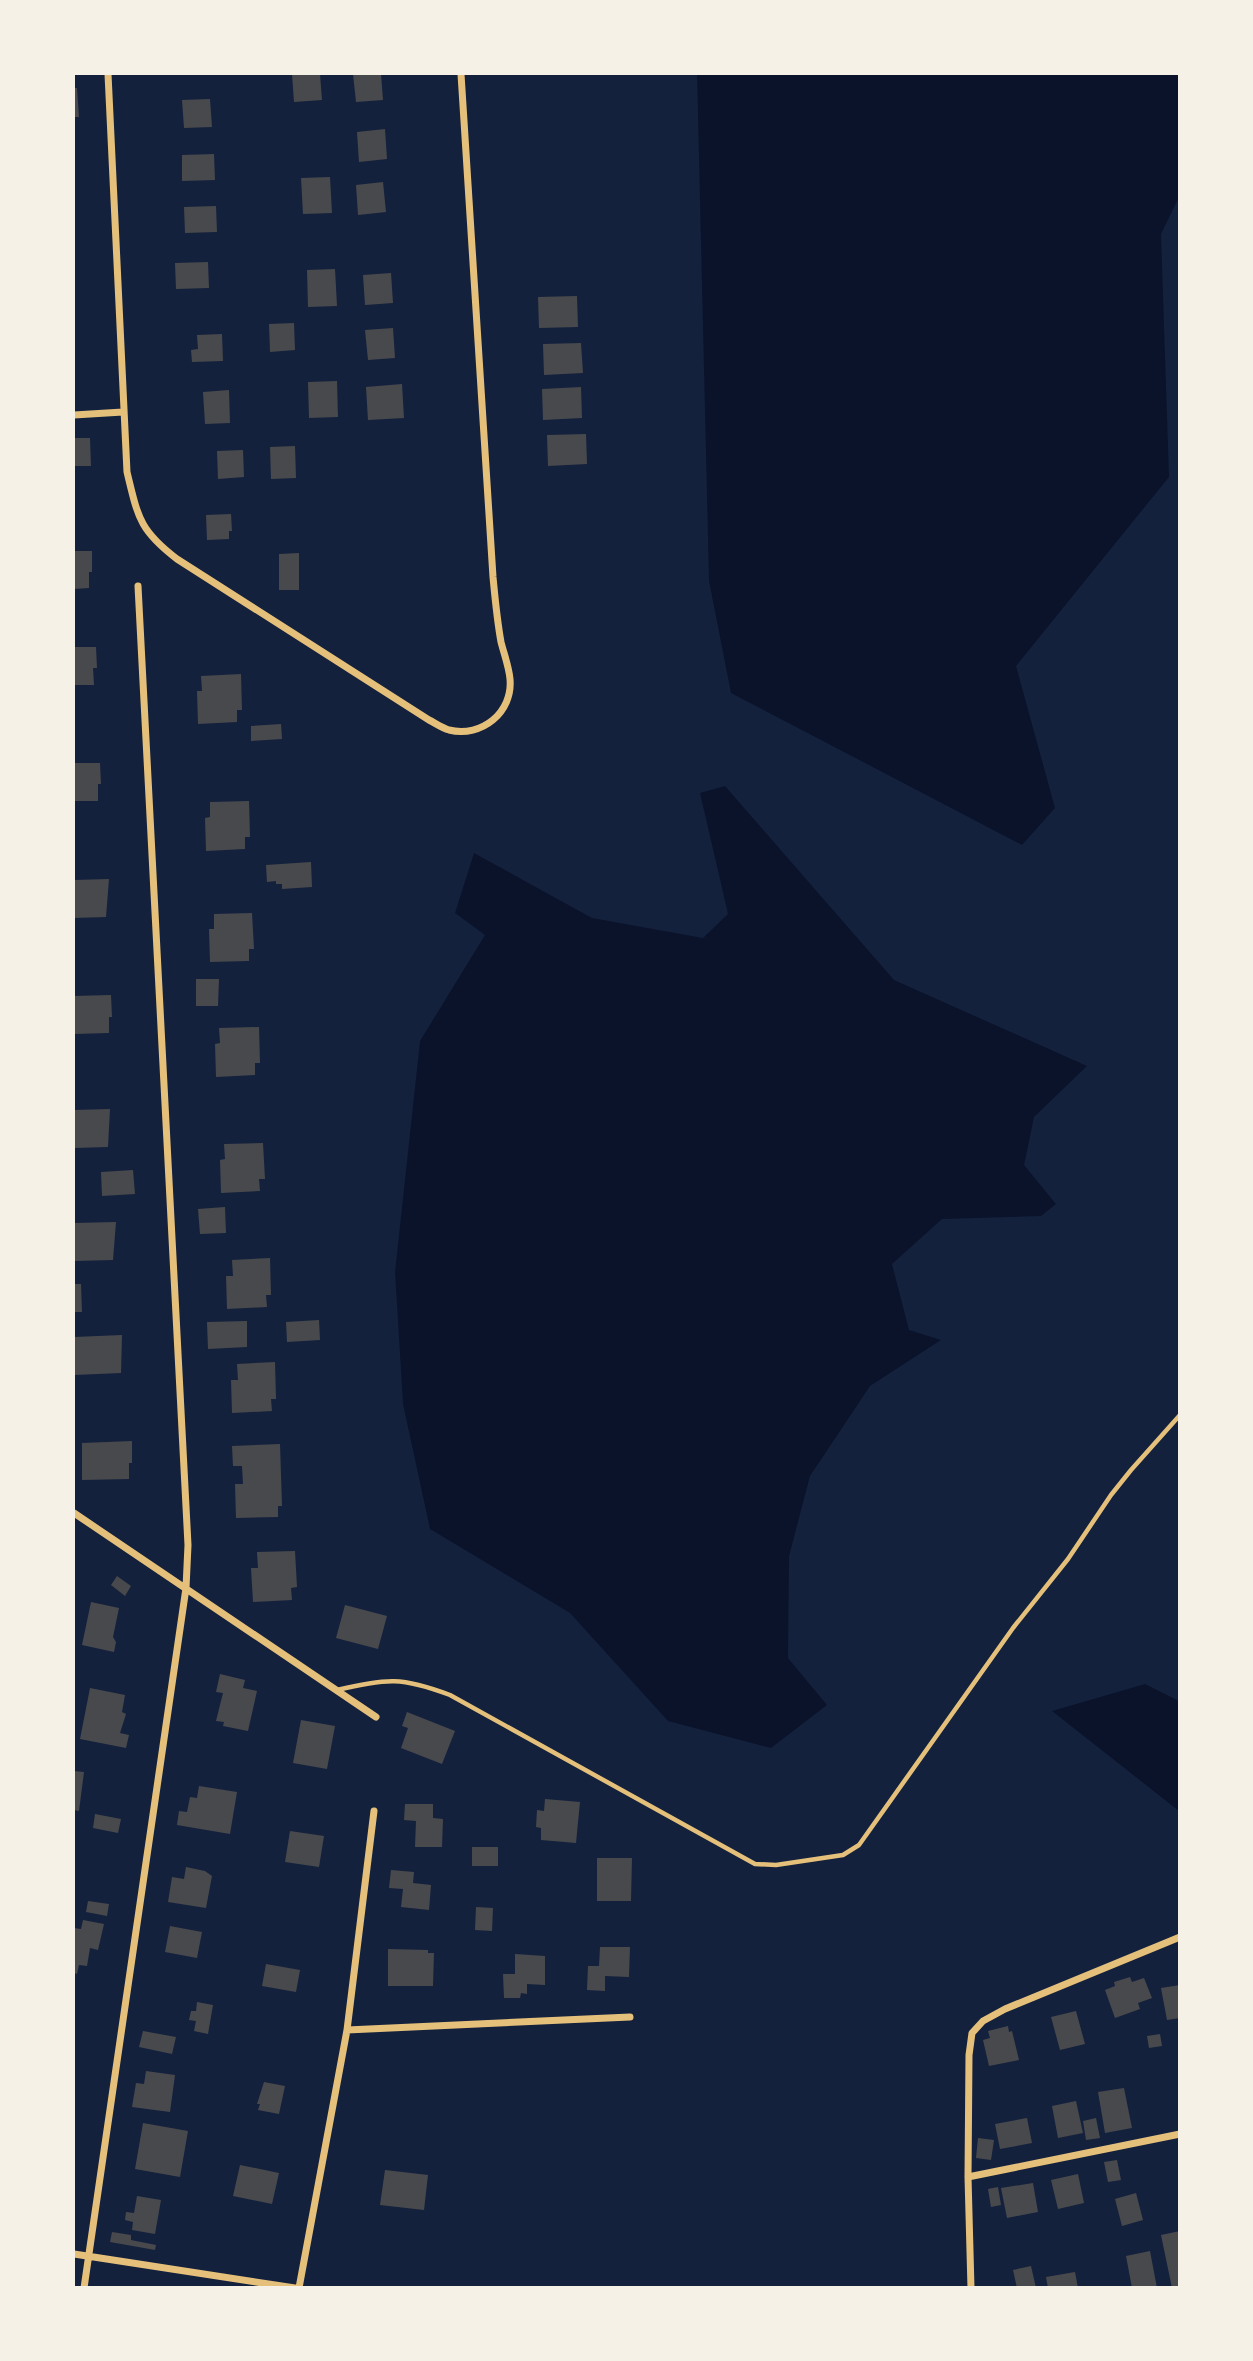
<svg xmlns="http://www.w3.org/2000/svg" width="1253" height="2361" viewBox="0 0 1253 2361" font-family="Lora,serif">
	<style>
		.water { fill: #0b132b }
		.building { fill: #48494c }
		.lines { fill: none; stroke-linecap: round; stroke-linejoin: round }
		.service { stroke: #e5c07b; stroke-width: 4.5 }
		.minor { stroke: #e5c07b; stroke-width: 7 }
	</style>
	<rect width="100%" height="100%" fill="#14213d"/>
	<!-- water -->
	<path class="water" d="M697,74H1179V197L1161,234L1169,477L1016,666L1055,808L1022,845L731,693L709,581Z
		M725,786L894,980L1087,1066L1034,1117L1024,1165L1056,1204L1041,1216L942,1219L892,1264L909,1330L941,1340L870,1386L810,1476L789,1556L788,1658L827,1705L771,1748L668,1721L570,1613L430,1529L403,1404L395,1272L420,1041L485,935L455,913L474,853L592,918L703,938L728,914L700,793Z
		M1145,1684L1179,1701V1811L1052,1711Z"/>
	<!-- building -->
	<path class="building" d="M292,74H320L322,100L294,102Z
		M353,74H381L383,100L356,102Z
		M74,88H77L79,117H74Z
		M210,99L212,127L184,128L182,100Z
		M385,129L387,159L359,162L357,132Z
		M214,154L215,180L182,181V155Z
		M330,177L332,213L303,214L301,178Z
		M383,182L386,212L358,215L356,185Z
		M216,206L217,232L185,233L184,207Z
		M208,262L209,288L176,289L175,263Z
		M335,269L337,306L308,307L307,270Z
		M391,273L393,303L365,305L363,275Z
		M577,296L578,327L539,328L538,297Z
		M294,323L295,350L270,352L269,324Z
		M393,328L395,358L368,360L365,330Z
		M222,334L223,361L192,362L191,350L198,349L197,335Z
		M581,343L583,373L544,375L543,344Z
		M337,381L338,417L309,418L308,382Z
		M402,384L404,418L368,420L366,387Z
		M581,387L582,418L543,420L542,389Z
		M229,390L230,423L205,424L203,392Z
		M586,434L587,464L548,466L547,435Z
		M74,438H90L91,466H74Z
		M295,446L296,478L271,479L270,447Z
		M243,450L244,477L218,479L217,451Z
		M231,514L232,531H229V539L207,540L206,515Z
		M74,551H92V572H89V588L74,589Z
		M299,553V590H279V554Z
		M74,647H96L97,668H93L94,685H74Z
		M241,674L242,710H237V722L198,724L197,691H202L201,676Z
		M281,724L282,739L251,741V726Z
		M74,763H100L101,784H98V801H74Z
		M249,801L250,837H245V849L206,851L205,818L210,817V802Z
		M311,862L312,887L282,889V884H276V881L267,882L266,865Z
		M109,879L106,917L74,918V880Z
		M252,913L254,949H249V961L210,962L209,929H214V914Z
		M196,979H219L218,1006H196Z
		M111,995L112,1017H109V1033L74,1034V996Z
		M259,1027L260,1063H255V1075L216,1077L215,1044L220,1043L219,1028Z
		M110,1109L108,1147L74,1148V1110Z
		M263,1143L265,1179H259L260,1191L221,1193L220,1160L225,1159L224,1144Z
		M133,1170L135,1194L102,1196L101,1172Z
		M225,1207L226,1233L200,1234L198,1209Z
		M116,1222L113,1260L74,1261V1223Z
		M270,1258L271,1295H266L267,1307L227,1309L226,1276H233L232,1260Z
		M74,1284H81L82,1312H74Z
		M319,1320L320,1340L287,1342L286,1322Z
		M247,1321V1347L208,1349L207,1322Z
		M122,1335L121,1373L74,1375V1337Z
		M275,1362L276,1399H271L272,1411L232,1413L231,1380H238L237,1364Z
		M132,1441V1463H129V1479L82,1480V1443Z
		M280,1444L282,1506H278V1517L236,1518L235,1484H243L242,1466H233L232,1446Z
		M295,1551L297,1587L291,1588L292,1600L253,1602L251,1568H258L257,1552Z
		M117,1576L131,1586L125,1596L111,1585Z
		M91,1602L119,1608L113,1637L116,1642L114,1652L82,1645Z
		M345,1605L387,1616L378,1649L336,1638Z
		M220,1674L245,1680L243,1688L257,1691L248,1731L223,1726L224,1722L216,1721L223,1693L216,1692Z
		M90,1688L125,1695L122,1712L126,1714L120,1733L129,1735L126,1748L80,1739Z
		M407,1712L455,1731L442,1764L401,1748L408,1728L402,1726Z
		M301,1720L335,1726L327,1769L293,1763Z
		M74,1771L84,1772L79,1811L74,1810Z
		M199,1786L237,1792L230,1834L177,1825L179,1811L187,1812L190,1797L197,1798Z
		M545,1799L580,1802L576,1843L541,1840V1828L536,1827L537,1810L544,1811Z
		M405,1804H433V1818L443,1819L442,1847H415L416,1821L404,1820Z
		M95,1814L121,1819L118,1833L93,1828Z
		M290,1831L324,1836L319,1867L285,1862Z
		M472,1847H498V1866H472Z
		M597,1858H632L631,1901H597Z
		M186,1867L205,1871L212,1876L206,1908L168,1902L172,1877L184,1879Z
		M391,1870L414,1872L413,1883L431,1885L429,1910L401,1907L403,1889L389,1888Z
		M88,1901L109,1904L107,1916L86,1912Z
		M476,1907L493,1908L492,1931L475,1930Z
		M83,1920L104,1924L98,1950L90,1948L87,1966L79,1965L77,1974L74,1973V1928L81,1929Z
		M170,1926L202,1932L197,1958L165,1952Z
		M600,1947H630L629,1977L605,1976V1991L587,1990L588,1966H599Z
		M388,1949L428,1950V1953H434L433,1986H388Z
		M515,1954L545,1956V1985L527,1984V1994L521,1993L520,1998H504L503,1974H515Z
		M266,1964L300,1970L296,1992L262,1986Z
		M1130,1977L1132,1982L1144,1978L1152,1998L1138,2003L1140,2009L1115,2018L1105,1990L1115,1986L1114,1982Z
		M1180,1985V2018L1167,2020L1161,1988Z
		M197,2002L213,2005L208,2034L194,2031L196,2021L189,2020L191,2011H196Z
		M1076,2011L1085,2044L1060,2050L1051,2017Z
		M1008,2026L1009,2032L1012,2031L1019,2060L989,2066L983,2040L990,2038L988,2031Z
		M143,2031L176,2037L172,2054L139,2047Z
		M1160,2034L1162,2046L1149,2048L1147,2036Z
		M146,2071L175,2075L170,2112L132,2107L136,2083L144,2084Z
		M264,2082L285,2086L279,2114L258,2110L260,2104H257Z
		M1124,2088L1132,2128L1105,2133L1098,2092Z
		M1076,2101L1083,2133L1058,2138L1052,2106Z
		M1027,2118L1032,2143L1000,2149L995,2124Z
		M1096,2118L1100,2138L1086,2140L1083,2121Z
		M143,2123L188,2131L180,2177L135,2169Z
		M978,2138L994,2140L991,2160L976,2158Z
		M1117,2160L1121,2180L1108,2182L1104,2162Z
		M240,2165L279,2173L272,2204L233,2196Z
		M385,2170L428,2175L424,2210L380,2205Z
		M1078,2174L1084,2203L1058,2209L1051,2180Z
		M1033,2183L1038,2212L1007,2218L1001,2188Z
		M998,2187L1001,2205L991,2207L988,2189Z
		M1136,2193L1143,2220L1122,2226L1115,2199Z
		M137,2196L161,2200L155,2234L132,2230L133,2222L125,2220L126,2212L134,2213Z
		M1180,2231V2288H1172L1161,2235Z
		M112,2232L131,2235V2240L156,2245L155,2250L110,2242Z
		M1150,2251L1157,2288H1132L1126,2256Z
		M1031,2266L1036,2288H1017L1013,2270Z
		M1075,2272L1078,2288H1048L1046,2277Z"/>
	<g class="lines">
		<!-- service -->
		<path class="service" d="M337,1690C387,1678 402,1677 450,1695L755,1864L776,1865L843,1855L859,1845L1013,1628L1068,1559L1111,1495L1131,1470L1180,1415"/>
		<!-- minor -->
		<path class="minor" d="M108,74L127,472C138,517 139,530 177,559L429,720C435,723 442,728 449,730C482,738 513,712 510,679C509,667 504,654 501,642C497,620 495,598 493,577L461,74
			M74,415L123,412
			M74,1513L376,1717
			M347,2030L630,2017
			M968,2177L1180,2134
			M74,2254L295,2288
			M84,2288L186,1588L188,1545L138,586
			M299,2288L347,2030L374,1811
			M971,2288L968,2177L969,2055L972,2033L983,2021L1005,2009L1180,1937"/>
	</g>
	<!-- border -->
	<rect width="1253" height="2361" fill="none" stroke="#f6f1e7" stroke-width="150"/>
</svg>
